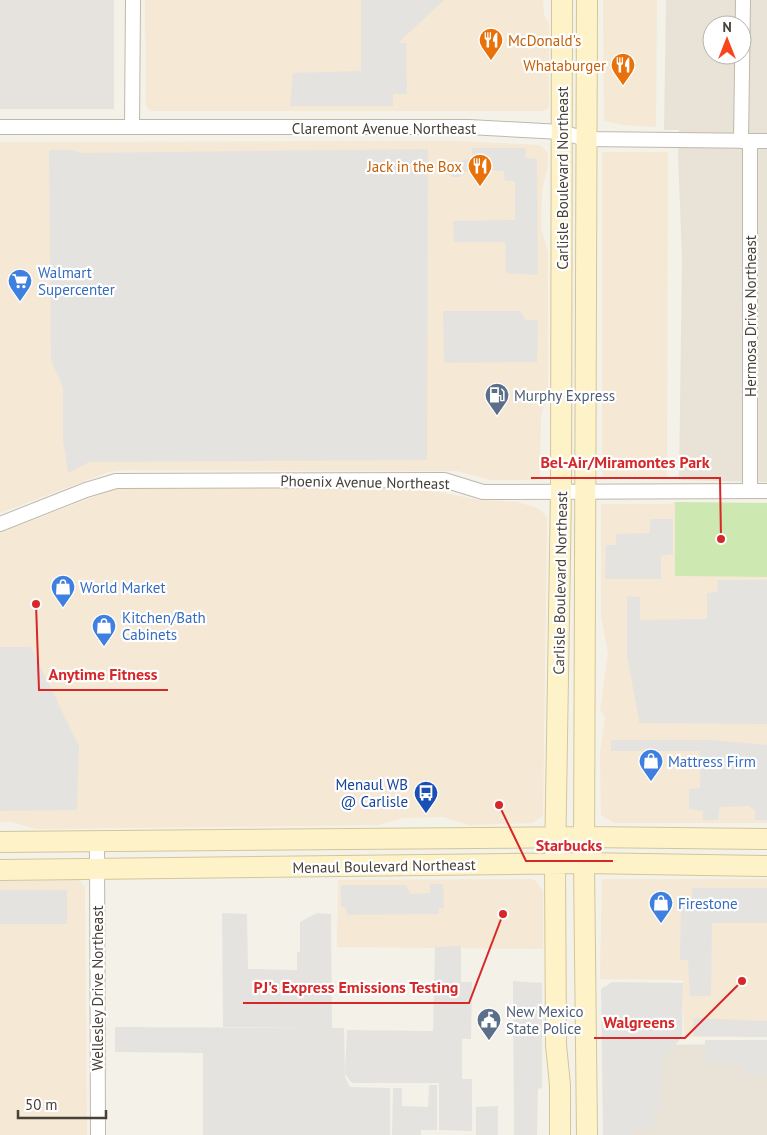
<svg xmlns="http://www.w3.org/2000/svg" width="767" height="1135" viewBox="0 0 767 1135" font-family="'PT Sans',sans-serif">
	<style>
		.residential { fill: #e8e3d6; fill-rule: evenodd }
		.commercial { fill: #f5e8d4 }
		.industrial { fill: #e6e2dd }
		.green { fill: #cde8b1 }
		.parking { fill: #e5e3e0 }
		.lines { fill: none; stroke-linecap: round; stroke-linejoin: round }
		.street-casing { stroke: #bfb9ab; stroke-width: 16 }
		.secondary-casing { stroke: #d3c699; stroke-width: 22 }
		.street { stroke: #fff; stroke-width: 14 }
		.secondary { stroke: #fef3c8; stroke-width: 20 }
		.labels { text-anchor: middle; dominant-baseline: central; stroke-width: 4.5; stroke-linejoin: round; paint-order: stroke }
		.food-label { font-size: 15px; fill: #c56008; stroke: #fff; text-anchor: end }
		.street-label { font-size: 15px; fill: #474137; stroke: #fff }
		.shop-label { font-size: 15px; fill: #366cbe; stroke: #fff; text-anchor: start }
		.service-label { font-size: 15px; fill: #4e5e75; stroke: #fff; text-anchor: start }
		.transit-label { font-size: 15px; fill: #164399; stroke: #fff; text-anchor: end }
		.leader { fill: none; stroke: #d62828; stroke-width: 2 }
		.callout-dot { fill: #d62828; stroke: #fff; stroke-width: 2 }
		.callout-label { font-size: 16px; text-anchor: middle; font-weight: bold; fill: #d62828; stroke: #fff; stroke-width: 4.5; stroke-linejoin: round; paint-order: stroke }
	</style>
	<rect width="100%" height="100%" fill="#f4f1e8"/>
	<!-- residential -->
	<path class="residential" d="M666,0H767V482L679,480L682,257L678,155L679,130H664ZM712,25H742V55H712Z
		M767,1044V1135H615V1045Z"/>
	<!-- commercial -->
	<path class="commercial" d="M145,0H543L544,15L549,23V107L544,111H151L146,106Z
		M603,0H657L656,127L623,125L604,121Z
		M456,141L540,145L548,153V165L542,190L541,228L548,252V391L541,417L540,474L536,480H490L457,471L124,470L108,472L0,513V142Z
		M604,152H668L667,477L602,476V153Z
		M418,487L478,500L517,502L538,508L547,517L543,815L533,823L468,825L444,817L403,818L379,825L36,829L12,822H0V533L117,488Z
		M675,502V576L767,577V823H614L601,815L600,752L605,717L600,710L608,654L601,615V504H669Z
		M531,879L536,881L543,891V949L337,947L338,880Z
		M602,879H767V1037H684L683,980L600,979Z
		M79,880L85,887L87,1135H0V881Z"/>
	<!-- industrial -->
	<path class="industrial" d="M0,0H114V109H0Z"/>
	<!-- green -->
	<path class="green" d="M675,502L767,503V577L675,576Z"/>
	<!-- parking -->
	<path class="parking" d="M361,0H444L398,43H406L407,94H393V106H290L293,73L361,71Z
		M472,148H526L525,158L537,159L538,275L506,273L505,242H454L453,221L515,220V181H505L504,171L475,170L465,172L460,177H451L452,163L472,158Z
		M428,149L427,460L89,462L68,473L63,440V387L51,361L49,150H71L83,153Z
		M443,311H520L526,320H538L537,362L444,363Z
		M650,519H673V554L661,556V579H605L606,545H616V534L650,533Z
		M718,580H767V724L638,723L639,720L627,656V596L640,597V620L707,619V593L717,592Z
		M0,647H31L79,746L77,810L0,811Z
		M611,740H712L767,745V820H755V810L748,806L720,807L718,820H703V811L689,809V789L700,788V751H611Z
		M430,884H443L444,908H438L439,914L348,915L345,907H341V885H406L410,894L430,893Z
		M692,888H767V923H712L711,996H690L688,960H680L681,902H692Z
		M0,890H67V924H0Z
		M222,913L247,914L248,969L297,970V952H300V922L317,913L331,914L332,1028H344L345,1077L350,1087L390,1088V1135H203V1053L115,1052V1027L318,1028L223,1027Z
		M461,946V982H472L471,1039H462V1079H472V1131L439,1130V1083H352L345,1074L347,1030L433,1031L435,947Z
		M513,981L542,983V1088L538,1089L537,1135H514Z
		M612,982L683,983L682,1037L661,1062L660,1110H654L653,1129H632L633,1135H603L601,989Z
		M693,1018L767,1021V1037L693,1036Z
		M705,1040H767V1075H743L742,1064H706Z
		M429,1085H437V1130H421V1135H392L393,1088H402V1106L428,1107Z
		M498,1106V1135H476V1107Z"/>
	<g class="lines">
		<defs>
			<path id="street" d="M0,127H469L561,132L586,139L767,141
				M132,127L133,0
				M741,141L743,0
				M750,141V491
				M0,524L86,490L116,481L444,480L483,492L767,491
				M97,841L98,1135"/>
			<path id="secondary" d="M0,842L584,837L767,839
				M0,870L584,863L767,866
				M560,1135V1085L556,1045L555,863L561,492L562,0
				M587,1135L584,863L587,0"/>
		</defs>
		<!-- street casing -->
		<use href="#street" class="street-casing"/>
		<!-- secondary casing -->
		<use href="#secondary" class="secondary-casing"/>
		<!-- street -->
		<use href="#street" class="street"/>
		<!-- secondary -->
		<use href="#secondary" class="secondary"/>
	</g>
	<!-- icons -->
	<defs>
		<symbol id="restaurant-pin" viewBox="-11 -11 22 30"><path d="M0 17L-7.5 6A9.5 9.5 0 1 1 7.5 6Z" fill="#e8710a" stroke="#fff"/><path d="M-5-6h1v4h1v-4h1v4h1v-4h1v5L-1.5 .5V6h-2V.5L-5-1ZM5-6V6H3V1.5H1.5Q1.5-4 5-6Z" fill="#fff"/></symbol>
		<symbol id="supermarket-pin" viewBox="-11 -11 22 30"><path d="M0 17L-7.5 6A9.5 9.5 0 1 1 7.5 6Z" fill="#3f7fe0" stroke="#fff"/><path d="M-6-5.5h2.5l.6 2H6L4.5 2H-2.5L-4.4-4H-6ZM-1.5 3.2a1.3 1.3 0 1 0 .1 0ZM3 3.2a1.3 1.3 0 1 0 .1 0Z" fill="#fff"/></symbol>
		<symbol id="fuel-pin" viewBox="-11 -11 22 30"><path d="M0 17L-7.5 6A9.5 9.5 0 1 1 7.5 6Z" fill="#5c6f8a" stroke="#fff"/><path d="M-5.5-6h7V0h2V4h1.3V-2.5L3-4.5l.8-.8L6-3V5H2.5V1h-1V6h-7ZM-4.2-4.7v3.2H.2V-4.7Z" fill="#fff"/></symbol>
		<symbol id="shop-pin" viewBox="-11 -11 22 30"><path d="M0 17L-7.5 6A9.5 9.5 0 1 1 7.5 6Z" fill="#3f7fe0" stroke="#fff"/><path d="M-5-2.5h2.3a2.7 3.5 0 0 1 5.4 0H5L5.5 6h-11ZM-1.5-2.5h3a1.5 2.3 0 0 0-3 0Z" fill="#fff"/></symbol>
		<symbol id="bus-pin" viewBox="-11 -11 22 30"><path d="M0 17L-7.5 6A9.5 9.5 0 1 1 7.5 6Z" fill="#1a4fb4" stroke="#fff"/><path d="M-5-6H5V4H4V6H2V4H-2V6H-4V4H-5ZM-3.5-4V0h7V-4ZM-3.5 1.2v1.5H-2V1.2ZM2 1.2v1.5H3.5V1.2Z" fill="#fff"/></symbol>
		<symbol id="civic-pin" viewBox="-11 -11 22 30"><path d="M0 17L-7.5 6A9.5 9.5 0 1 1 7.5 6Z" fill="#5c6f8a" stroke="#fff"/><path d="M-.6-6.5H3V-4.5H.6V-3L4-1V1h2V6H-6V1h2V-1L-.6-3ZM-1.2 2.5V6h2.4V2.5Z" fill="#fff"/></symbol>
	</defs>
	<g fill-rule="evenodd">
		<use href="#restaurant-pin" x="477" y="26" width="28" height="38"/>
		<use href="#restaurant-pin" x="609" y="51" width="28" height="38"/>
		<use href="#restaurant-pin" x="466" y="152" width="28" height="38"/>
		<use href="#supermarket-pin" x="6" y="267" width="28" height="38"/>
		<use href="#fuel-pin" x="483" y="381" width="28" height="38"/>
		<use href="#shop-pin" x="49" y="573" width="28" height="38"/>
		<use href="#shop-pin" x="90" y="612" width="28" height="38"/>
		<use href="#shop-pin" x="637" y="747" width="28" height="38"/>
		<use href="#bus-pin" x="412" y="779" width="28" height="38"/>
		<use href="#shop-pin" x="647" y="889" width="28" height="38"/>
		<use href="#civic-pin" x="475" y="1006" width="28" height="38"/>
	</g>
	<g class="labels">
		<!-- food labels -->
		<g class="food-label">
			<text x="508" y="40" text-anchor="start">McDonald's</text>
			<text x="606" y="65">Whataburger</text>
			<text x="462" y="166">Jack in the Box</text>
		</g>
		<!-- street labels -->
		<g class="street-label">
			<text x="384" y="128">Claremont Avenue Northeast</text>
			<text transform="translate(562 178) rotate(-90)">Carlisle Boulevard Northeast</text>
			<text transform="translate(750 316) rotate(-90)">Hermosa Drive Northeast</text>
			<text transform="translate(365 482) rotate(1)">Phoenix Avenue Northeast</text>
			<text transform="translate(560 583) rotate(-89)">Carlisle Boulevard Northeast</text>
			<text transform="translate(384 866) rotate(-1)">Menaul Boulevard Northeast</text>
			<text transform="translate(97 988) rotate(-90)">Wellesley Drive Northeast</text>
		</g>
		<!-- shop labels -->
		<g class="shop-label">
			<text x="38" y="272">Walmart<tspan x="38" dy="17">Supercenter</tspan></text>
			<text x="80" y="587">World Market</text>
			<text x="122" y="617">Kitchen/Bath<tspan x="122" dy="17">Cabinets</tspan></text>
			<text x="668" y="761">Mattress Firm</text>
			<text x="678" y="903">Firestone</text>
		</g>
		<!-- service labels -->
		<g class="service-label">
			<text x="514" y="395">Murphy Express</text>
			<text x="506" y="1011">New Mexico<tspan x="506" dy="17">State Police</tspan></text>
		</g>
		<!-- transit labels -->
		<g class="transit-label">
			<text x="408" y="784">Menaul WB<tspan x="408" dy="17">@ Carlisle</tspan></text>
		</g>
	</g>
	<!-- callouts -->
	<path class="leader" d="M721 539L720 478H531M36 604L39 690H168M499 805L526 861H613M503 914L469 1003H243M742 981L685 1038H594"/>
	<g class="callout-dot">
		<circle cx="721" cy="539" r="5"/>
		<circle cx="36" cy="604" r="5"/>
		<circle cx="499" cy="805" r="5"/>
		<circle cx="503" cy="914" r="5"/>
		<circle cx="742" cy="981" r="5"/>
	</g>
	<g class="callout-label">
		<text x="625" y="468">Bel-Air/Miramontes Park</text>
		<text x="103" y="680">Anytime Fitness</text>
		<text x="569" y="851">Starbucks</text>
		<text x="356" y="993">PJ's Express Emissions Testing</text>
		<text x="639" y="1028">Walgreens</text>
	</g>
	<!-- north arrow -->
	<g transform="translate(727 40)"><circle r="24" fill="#ffffff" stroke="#b5b3af"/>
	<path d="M0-4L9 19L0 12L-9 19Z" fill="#f8451b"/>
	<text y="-8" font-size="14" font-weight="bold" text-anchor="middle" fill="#474137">N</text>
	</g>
	<!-- scale -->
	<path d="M18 1110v8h88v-8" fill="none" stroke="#474137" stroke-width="2.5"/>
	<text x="25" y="1110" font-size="15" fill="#474137" stroke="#ffffff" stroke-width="4" paint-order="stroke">50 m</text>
</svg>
